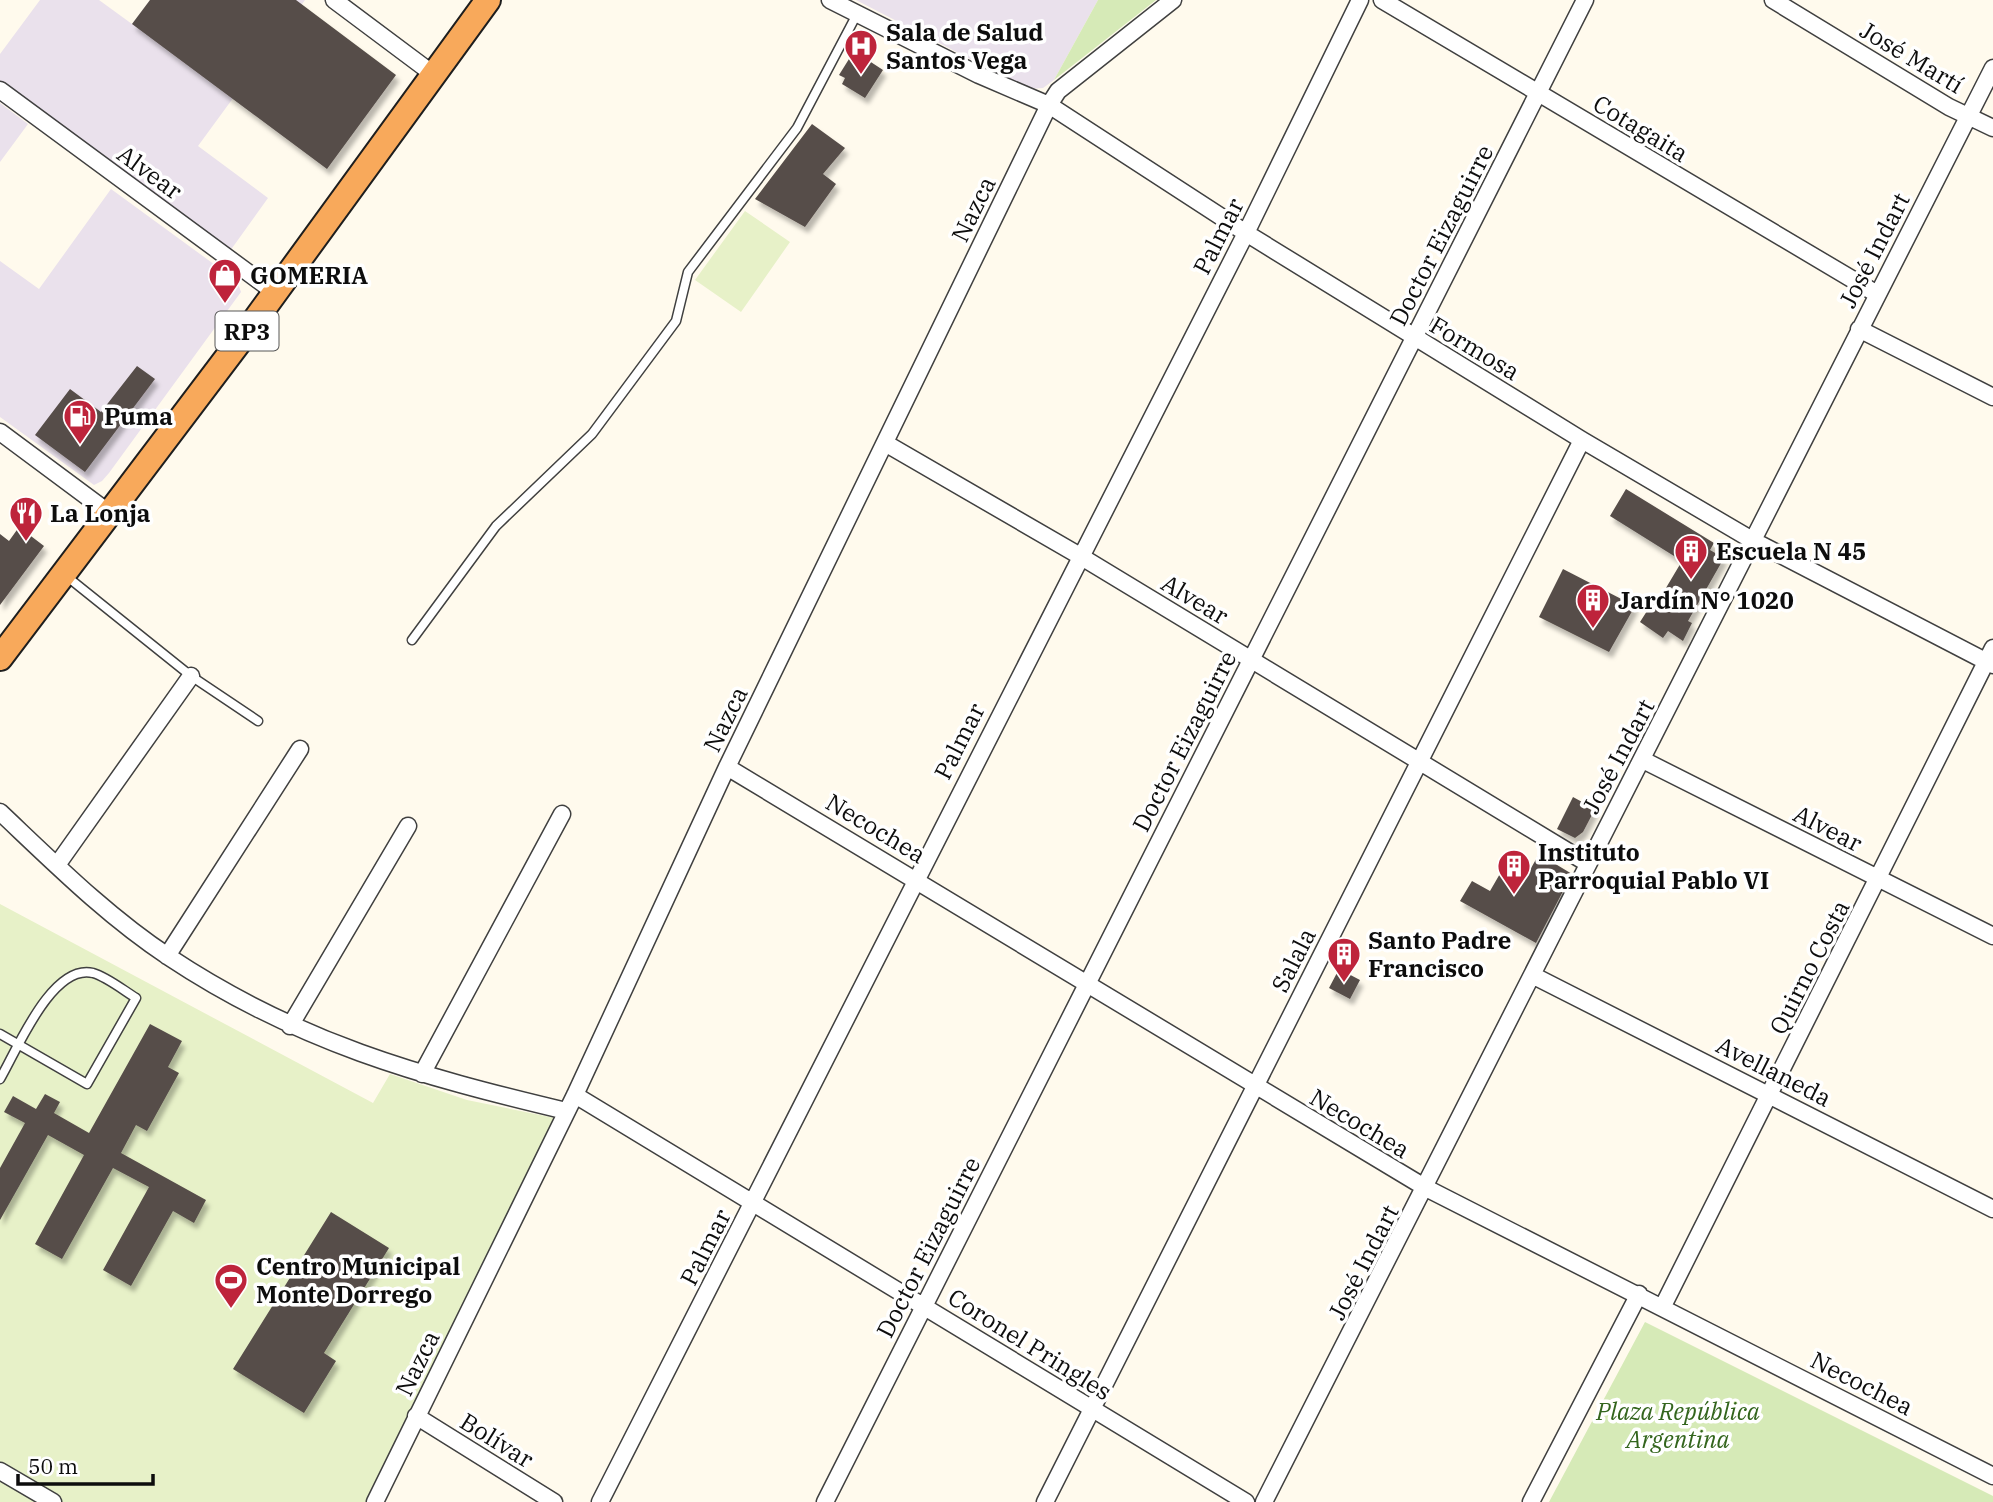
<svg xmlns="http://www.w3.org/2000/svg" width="1993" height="1502" viewBox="0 0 1993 1502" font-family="'IBM Plex Serif',serif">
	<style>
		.industrial { fill: #eae1ec }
		.green { fill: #d6eab7 }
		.pitch { fill: #e7f1c8 }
		.building { fill: #564d49; filter: url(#shadow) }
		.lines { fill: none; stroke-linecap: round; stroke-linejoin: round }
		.service-casing { stroke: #404040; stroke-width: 11 }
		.minor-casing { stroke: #404040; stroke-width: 19 }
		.trunk-casing { stroke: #1e1e1e; stroke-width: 28 }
		.service { stroke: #fff; stroke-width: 8 }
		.minor { stroke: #fff; stroke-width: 16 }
		.trunk { stroke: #f8a95b; stroke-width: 24 }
		.labels { text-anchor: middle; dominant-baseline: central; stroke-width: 7; stroke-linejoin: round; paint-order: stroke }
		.shield { fill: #fff; stroke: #565656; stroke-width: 2 }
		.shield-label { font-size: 23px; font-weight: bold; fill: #0d0d0d }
		.poi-label { font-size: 24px; font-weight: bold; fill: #0d0d0d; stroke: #fff; text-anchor: start }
		.street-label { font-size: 24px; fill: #0d0d0d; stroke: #fff }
		.park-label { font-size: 24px; font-style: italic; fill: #33651d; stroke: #fff }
	</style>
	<defs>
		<filter id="shadow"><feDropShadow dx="3.5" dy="6" stdDeviation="2" flood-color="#0004"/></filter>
	</defs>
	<rect width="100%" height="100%" fill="#fffaed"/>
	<!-- industrial -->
	<path class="industrial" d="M40,0H99L132,24L150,0H305L198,146L268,198L230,251L0,83V54Z
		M856,0H1098L1054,80L1043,88L1028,89Z
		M0,103L28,124L0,162Z
		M111,189L237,281L241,292L109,473L102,481L94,485L0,417V261L39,289Z"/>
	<!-- green -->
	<path class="green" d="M1098,0H1156L1054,80Z
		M1645,1322L1993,1496V1502H1549Z"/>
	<!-- pitch -->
	<path class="pitch" d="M745,211L790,242L741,312L695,280Z
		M0,904L373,1103L390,1074L467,1100L555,1118L369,1502H0Z"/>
	<!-- building -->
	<path class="building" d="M150,0H296L396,75L327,169L132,24Z
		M854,51L883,70L865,98L842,84L845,78L839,75Z
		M812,124L845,148L823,174L836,184L805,227L755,199Z
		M137,366L155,379L85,472L35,435L70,389L101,412Z
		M1626,489L1714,543L1710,550L1724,558L1688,621L1692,623L1683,641L1668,631L1663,638L1640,622L1654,600L1657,603L1682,561L1610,516Z
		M19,527L44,546L0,605V534L9,541Z
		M1563,569L1635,606L1609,652L1539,617Z
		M1573,797L1595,809L1583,832L1575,838L1557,829Z
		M1539,854L1572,874L1536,943L1460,901L1472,881L1490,891L1501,872L1522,884Z
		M1339,969L1360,980L1350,999L1329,988Z
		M150,1024L182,1041L168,1067L179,1073L147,1131L136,1125L121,1153L206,1200L194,1223L173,1211L131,1286L103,1270L149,1187L113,1168L62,1259L35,1244L84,1155L48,1135L0,1220V1168L25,1123L4,1112L13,1096L36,1109L45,1094L60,1102L54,1113L89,1133Z
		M331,1212L389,1248L324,1353L336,1361L304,1413L233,1369Z"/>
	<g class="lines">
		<defs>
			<path id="service" d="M65,575L191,676L258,721
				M412,640L496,526L592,434L676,321L688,272L797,128L857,14
				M0,1034L87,1084L136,998C123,990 107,977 93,973C52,963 17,1050 0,1079"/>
			<path id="minor" d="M334,0L433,74
				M830,0L979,75L1049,105L1246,233L1582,440L1752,540L1993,665
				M1382,0L1877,294
				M1773,0L1949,107L1993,128
				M0,90L273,291
				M1859,329L1993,397
				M0,432L109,513
				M885,443L1080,556L1587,863
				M1643,760L1993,936
				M727,767L1426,1188L1993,1476
				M0,812C54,863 107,916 169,957C297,1042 419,1076 566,1111
				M57,865L191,676
				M167,956L300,749
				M1534,976L1993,1209
				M290,1026L408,826
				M422,1074L562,814
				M575,1095L1246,1502
				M1663,1306L1993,648
				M416,1416L554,1502
				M0,1471L53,1502
				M375,1502L575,1095L727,767L1049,105L1058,91L1173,0
				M600,1502L1246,233L1360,0
				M825,1502L1585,0
				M1045,1502L1582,440
				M1264,1502L1993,68
				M1531,1502L1639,1294"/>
			<path id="trunk" d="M0,658L242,338L488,0"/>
		</defs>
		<!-- service casing -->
		<use href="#service" class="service-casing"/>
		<!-- minor casing -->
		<use href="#minor" class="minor-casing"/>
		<!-- trunk casing -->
		<use href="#trunk" class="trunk-casing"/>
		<!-- service -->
		<use href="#service" class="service"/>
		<!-- minor -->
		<use href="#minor" class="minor"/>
		<!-- trunk -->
		<use href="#trunk" class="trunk"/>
	</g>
	<!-- icons -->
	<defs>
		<symbol id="hospital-pin" viewBox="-11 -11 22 30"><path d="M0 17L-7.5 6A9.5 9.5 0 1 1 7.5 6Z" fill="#be243b" stroke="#fff"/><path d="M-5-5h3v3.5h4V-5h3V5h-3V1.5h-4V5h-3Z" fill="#fff"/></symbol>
		<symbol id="shop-pin" viewBox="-11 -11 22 30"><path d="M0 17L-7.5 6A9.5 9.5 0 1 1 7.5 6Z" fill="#be243b" stroke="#fff"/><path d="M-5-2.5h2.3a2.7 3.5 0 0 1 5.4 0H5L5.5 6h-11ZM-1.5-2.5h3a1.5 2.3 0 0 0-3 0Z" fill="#fff"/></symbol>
		<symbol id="fuel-pin" viewBox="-11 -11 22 30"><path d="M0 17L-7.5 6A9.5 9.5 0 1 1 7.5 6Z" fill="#be243b" stroke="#fff"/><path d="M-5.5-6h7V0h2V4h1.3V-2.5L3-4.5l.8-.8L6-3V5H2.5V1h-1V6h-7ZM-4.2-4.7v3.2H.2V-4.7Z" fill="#fff"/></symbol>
		<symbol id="restaurant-pin" viewBox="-11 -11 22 30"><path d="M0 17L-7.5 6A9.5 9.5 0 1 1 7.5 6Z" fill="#be243b" stroke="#fff"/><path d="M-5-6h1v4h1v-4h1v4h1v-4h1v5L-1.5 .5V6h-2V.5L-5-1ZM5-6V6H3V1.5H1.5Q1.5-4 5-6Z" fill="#fff"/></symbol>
		<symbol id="building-pin" viewBox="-11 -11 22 30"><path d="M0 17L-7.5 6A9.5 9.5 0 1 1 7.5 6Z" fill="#be243b" stroke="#fff"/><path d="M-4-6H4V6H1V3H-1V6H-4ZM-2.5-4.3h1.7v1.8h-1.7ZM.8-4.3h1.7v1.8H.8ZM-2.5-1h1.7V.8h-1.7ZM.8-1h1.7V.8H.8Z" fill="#fff"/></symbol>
		<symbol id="stadium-pin" viewBox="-11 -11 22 30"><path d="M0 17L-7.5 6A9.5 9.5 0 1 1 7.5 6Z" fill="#be243b" stroke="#fff"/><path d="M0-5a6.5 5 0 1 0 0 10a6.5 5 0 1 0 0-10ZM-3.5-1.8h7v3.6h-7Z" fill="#fff"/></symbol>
	</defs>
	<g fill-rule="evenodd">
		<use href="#hospital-pin" x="842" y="27" width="38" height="52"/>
		<use href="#shop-pin" x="206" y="256" width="38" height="52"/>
		<use href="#fuel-pin" x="61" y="397" width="38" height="52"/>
		<use href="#restaurant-pin" x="7" y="494" width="38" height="52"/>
		<use href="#building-pin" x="1672" y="532" width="38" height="52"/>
		<use href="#building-pin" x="1574" y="581" width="38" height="52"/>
		<use href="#building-pin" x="1495" y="847" width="38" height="52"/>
		<use href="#building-pin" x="1325" y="935" width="38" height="52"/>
		<use href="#stadium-pin" x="212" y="1261" width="38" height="52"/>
	</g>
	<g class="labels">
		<!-- shield labels -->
		<rect class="shield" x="215.5" y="311.5" width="63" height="39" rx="5"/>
		<g class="shield-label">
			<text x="247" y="331">RP3</text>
		</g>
		<!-- poi labels -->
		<g class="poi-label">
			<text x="886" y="32">Sala de Salud<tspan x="886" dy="28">Santos Vega</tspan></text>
			<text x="250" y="275">GOMERIA</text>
			<text x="104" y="416">Puma</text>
			<text x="50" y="513">La Lonja</text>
			<text x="1716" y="551">Escuela N 45</text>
			<text x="1618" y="600">Jardín N° 1020</text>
			<text x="1538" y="852">Instituto<tspan x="1538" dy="28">Parroquial Pablo VI</tspan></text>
			<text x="1368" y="940">Santo Padre<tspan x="1368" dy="28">Francisco</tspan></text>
			<text x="256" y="1266">Centro Municipal<tspan x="256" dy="28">Monte Dorrego</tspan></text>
		</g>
		<!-- street labels -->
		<g class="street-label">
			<text transform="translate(1912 57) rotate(31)">José Martí</text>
			<text transform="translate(1641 128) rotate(31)">Cotagaita</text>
			<text transform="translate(150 172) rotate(36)">Alvear</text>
			<text transform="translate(973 209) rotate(-64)">Nazca</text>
			<text transform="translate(1441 235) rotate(-63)">Doctor Eizaguirre</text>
			<text transform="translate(1218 236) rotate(-63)">Palmar</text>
			<text transform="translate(1874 250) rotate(-63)">José Indart</text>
			<text transform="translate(1475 348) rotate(31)">Formosa</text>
			<text transform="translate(1195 599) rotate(31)">Alvear</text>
			<text transform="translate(725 719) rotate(-64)">Nazca</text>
			<text transform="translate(959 741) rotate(-63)">Palmar</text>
			<text transform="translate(1184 741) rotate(-63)">Doctor Eizaguirre</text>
			<text transform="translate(1618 756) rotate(-62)">José Indart</text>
			<text transform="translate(876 828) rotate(31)">Necochea</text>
			<text transform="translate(1828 828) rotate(27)">Alvear</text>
			<text transform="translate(1293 960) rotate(-63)">Salala</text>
			<text transform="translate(1809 967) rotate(-63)">Quirno Costa</text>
			<text transform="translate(1774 1071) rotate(27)">Avellaneda</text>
			<text transform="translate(1360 1123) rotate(31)">Necochea</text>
			<text transform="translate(705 1247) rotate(-63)">Palmar</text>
			<text transform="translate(928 1247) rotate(-63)">Doctor Eizaguirre</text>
			<text transform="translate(1363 1262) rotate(-63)">José Indart</text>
			<text transform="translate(1030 1344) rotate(32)">Coronel Pringles</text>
			<text transform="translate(417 1363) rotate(-64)">Nazca</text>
			<text transform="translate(1862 1383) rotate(27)">Necochea</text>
			<text transform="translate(497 1440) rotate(32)">Bolívar</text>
		</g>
		<!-- park labels -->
		<g class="park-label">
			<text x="1678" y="1411">Plaza República<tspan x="1678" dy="28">Argentina</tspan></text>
		</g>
	</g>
	<!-- scale -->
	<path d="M18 1474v10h135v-10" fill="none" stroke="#0d0d0d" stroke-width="3.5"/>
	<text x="28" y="1474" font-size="21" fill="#0d0d0d" stroke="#ffffff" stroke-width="5" paint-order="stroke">50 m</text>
</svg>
